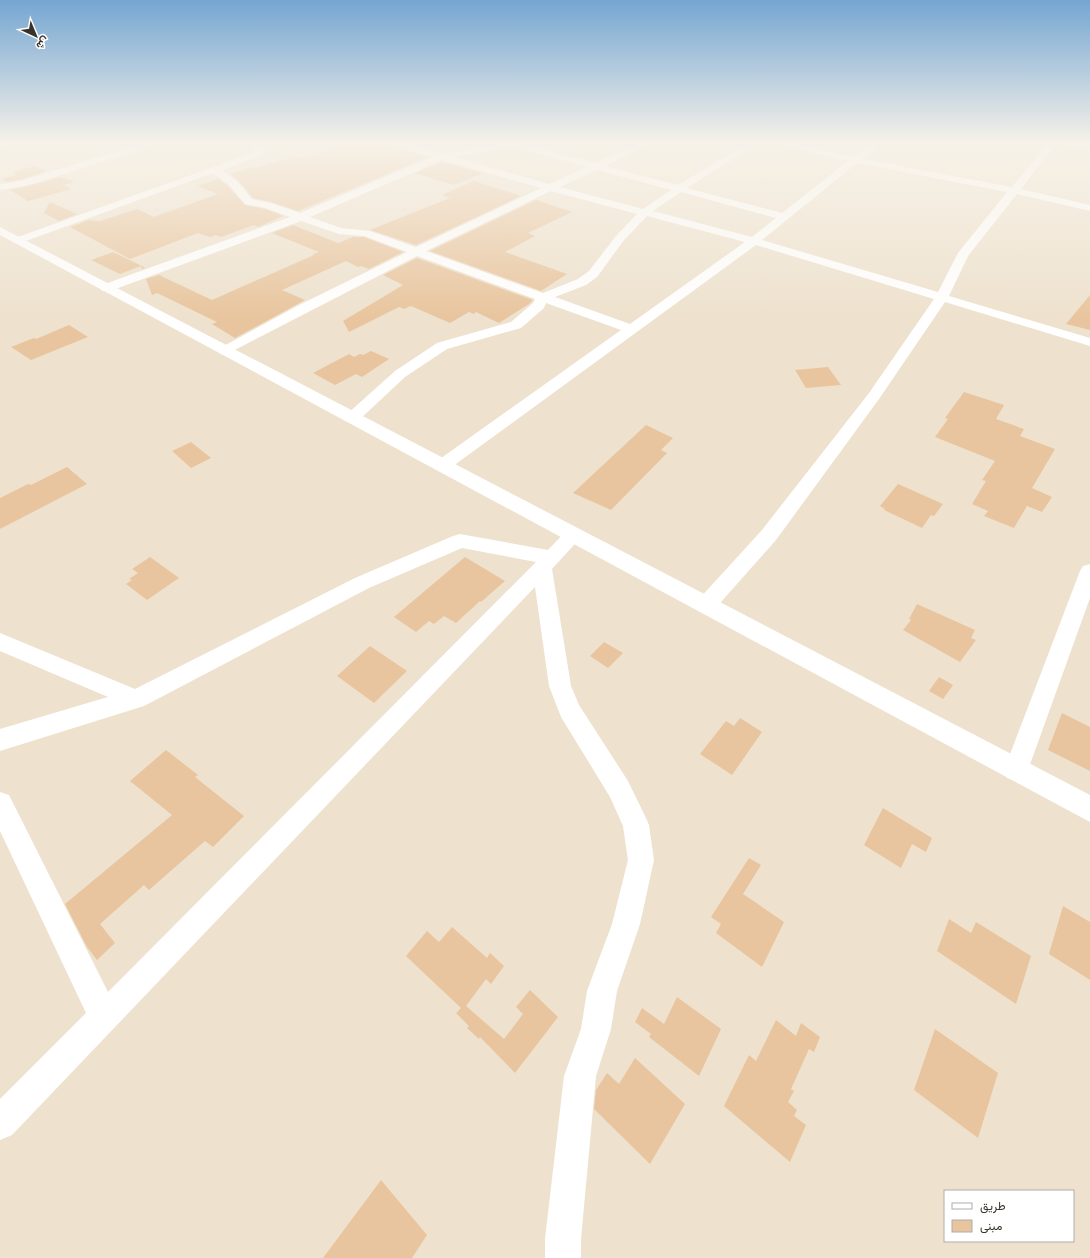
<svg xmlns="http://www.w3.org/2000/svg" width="1090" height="1258" viewBox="0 0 1090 1258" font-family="Georgia,Vazirmatn,serif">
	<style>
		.building { fill: #e8c59e }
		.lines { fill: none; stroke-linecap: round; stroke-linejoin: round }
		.minor { fill: #fff; fill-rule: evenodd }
		.tertiary { fill: #fff; fill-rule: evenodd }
	</style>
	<rect width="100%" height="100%" fill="#eee2ce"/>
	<!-- building -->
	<path class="building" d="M350,142H378L428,157L298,211L271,202L253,198L238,180L231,174L253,167L257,168L293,156L301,158Z
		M442,162L483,173L454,185L415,173Z
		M35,166L47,171L20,180L6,182L2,179L17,175L13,172Z
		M61,177L75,182L64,185L71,189L28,201L10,190L25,187Z
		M218,179L228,186L245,205L265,209L283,216L258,227L254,225L221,237L216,235L210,237L198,233L130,259L70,227L89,220L95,221H100L137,209L154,217L218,194L197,186Z
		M474,181L521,196L416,245L370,230L450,198L442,195Z
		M536,200L572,212L528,233L535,236L505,252L567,274L541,291L430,251Z
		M50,202L77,214L59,221L44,213Z
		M293,225L338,243L353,237H364L403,252L369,269L361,266L358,267L346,261L282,290L305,300L235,338L212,324L217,322L157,293L152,295L146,279L159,275L212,300L314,255L313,254L319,252L272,233Z
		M113,252L142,266L145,268L142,269L141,266L120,274L91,260Z
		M417,258L533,300L529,304L499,323L476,312L474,314L469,312L450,323L411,306L404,309L399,307L349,332L343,321L403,285L383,275Z
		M1090,295V330L1066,324Z
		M69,325L88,337L31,360L11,347L34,338L36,339Z
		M371,351L389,359L362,377L356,374L335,385L313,373L349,354L354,357L360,354L363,355Z
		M828,367L841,385L806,388L795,370Z
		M964,392L1004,405L996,419L1024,429L1020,436L1055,449L1032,488L1052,497L1042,512L1027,506L1014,528L984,516L988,511L972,504L986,481L982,480L995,461L935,437L948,419L945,418Z
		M646,425L673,438L661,450L667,453L611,510L573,493Z
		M191,442L211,458L191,468L172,451Z
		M67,467L87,484L0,529V498L28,484L31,485Z
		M898,484L943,504L934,516L931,515L922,528L884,510L885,509L880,506Z
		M150,557L179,578L147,600L126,584L132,580L129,579L138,573L132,569Z
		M465,557L505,581L481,602L480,601L456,623L444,616L434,624L429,621L416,632L394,617Z
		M917,604L975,630L971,638L976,640L960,662L903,630L911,620L909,619Z
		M604,642L623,653L608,668L590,656Z
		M370,646L407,671L374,703L337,676Z
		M939,677L953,685L943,699L929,691Z
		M1062,713L1090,727V771L1048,750Z
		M740,718L762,732L732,775L700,754L726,721L734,726Z
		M166,750L198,775L195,777L244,816L213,847L205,841L149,890L144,885L100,924L115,943L97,960L87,947L65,904L172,815L130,781Z
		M883,808L932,838L926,852L912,844L901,868L864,845Z
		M749,858L761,865L743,894L784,922L762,967L716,933L721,924L711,917Z
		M1063,906L1090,922V980L1049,954Z
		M949,919L971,933L976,922L1031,956L1016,1004L937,951Z
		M452,927L487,958L490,953L504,966L491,984L486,979L466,1006L504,1039L523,1014L516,1007L530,990L558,1017L515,1073L480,1037L479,1039L467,1028L469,1026L456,1013L461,1008L406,956L427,931L439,942Z
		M677,997L721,1029L699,1076L649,1037L651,1034L635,1022L642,1008L664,1024Z
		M776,1020L796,1036L801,1023L820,1037L814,1052L809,1049L791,1089L794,1091L788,1102L797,1110L794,1116L806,1125L790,1162L724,1106L749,1055L756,1061Z
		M935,1029L998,1073L978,1138L914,1090Z
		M635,1058L685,1104L650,1164L594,1109L596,1090L607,1073L619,1084Z
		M381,1180L427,1235L412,1258H323Z"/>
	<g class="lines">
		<!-- minor -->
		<path class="minor" d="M4,142H18L17,144L0,149V143Z
			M148,142H162L161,144L25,186L0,190V184L20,181Z
			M249,142H258L265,153L263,155L222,170L237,181L252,199L271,203L300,213L432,157L387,144L386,142H400L442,154L508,142H522L521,143L595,163L641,142H653L605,166L678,185L750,142H761L687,188L782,213L848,161L774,144L773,142H789L853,157L875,142H885L863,159L1012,187L1045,146C1056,138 1077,142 1090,145V151L1059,144L1051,150L1021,189L1090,205V211L1017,194L968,256L949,296L1090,338V346L945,302L879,399L776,540L713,611L706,613L699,611L696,605L699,599L762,530L869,393L934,299L756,245L449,469L443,470L437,469L435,465L437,461L621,330L546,303L544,308L521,328L447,349L405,377L358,421L352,423L346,421L344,418L346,415L395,371L437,343L511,322L533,303L535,299L417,256L225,355L220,354L218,351L220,348L299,305L407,252L364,236L339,234L301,221L110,291H102L100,288L102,285L290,217L265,208L245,204L229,185L213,173L23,242H15L13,240L15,238L255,152ZM513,147L587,167L549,184L454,157ZM442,160L541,188L416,247L370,231L341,228L310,217ZM857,163L1007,192L958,253L938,292L762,240ZM597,170L671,190L643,209L560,187ZM551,191L637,214L616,236L589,271L578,279L543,293L426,251ZM681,192L776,218L752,237L653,211ZM647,216L745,242L630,324L555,297L586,285L597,277L624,240Z
			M574,528L581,530L583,535L552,569L571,686L579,705L628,781L645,816L649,825L654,860L640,924L617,991L611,1029L596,1076L581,1239V1258H545V1239L564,1076L581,1029L587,991L612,924L628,860L623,826L610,797L561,717L549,686L535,587L12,1135L0,1140V1099L86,1013L0,831V792L9,795L108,992L536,562L462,548L369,588L144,706L0,751V729L108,697L0,651V633L135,689L355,578L453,536L460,534L548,550L567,530Z
			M1090,564V598L1028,770L1025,778L1016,781L1007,778L1004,770L1080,571L1083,566Z"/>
		<!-- tertiary -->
		<path class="tertiary" d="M0,227L1090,795V822L0,235Z"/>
	</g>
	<!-- sky -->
	<linearGradient id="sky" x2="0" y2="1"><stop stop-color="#75a6d2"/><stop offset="0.45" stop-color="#f7f2e9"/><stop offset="1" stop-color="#f7f2e9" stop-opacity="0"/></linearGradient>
	<rect width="1090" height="318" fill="url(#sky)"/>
	<!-- legend -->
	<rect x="944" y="1190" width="130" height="52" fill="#ffffff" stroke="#afadaa"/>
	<rect x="952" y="1203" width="20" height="6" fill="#ffffff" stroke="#afadaa"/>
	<text x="980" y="1210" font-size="12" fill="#37332b">طريق</text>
	<rect x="952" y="1220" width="20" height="12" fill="#e8c59e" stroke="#afadaa"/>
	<text x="980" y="1230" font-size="12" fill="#37332b">مبنى</text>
	<!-- north arrow -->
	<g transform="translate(36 36) rotate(136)" stroke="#ffffff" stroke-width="3" paint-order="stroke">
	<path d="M0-3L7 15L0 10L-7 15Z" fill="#37332b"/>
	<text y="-6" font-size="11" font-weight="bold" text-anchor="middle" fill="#37332b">ش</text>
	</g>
</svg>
